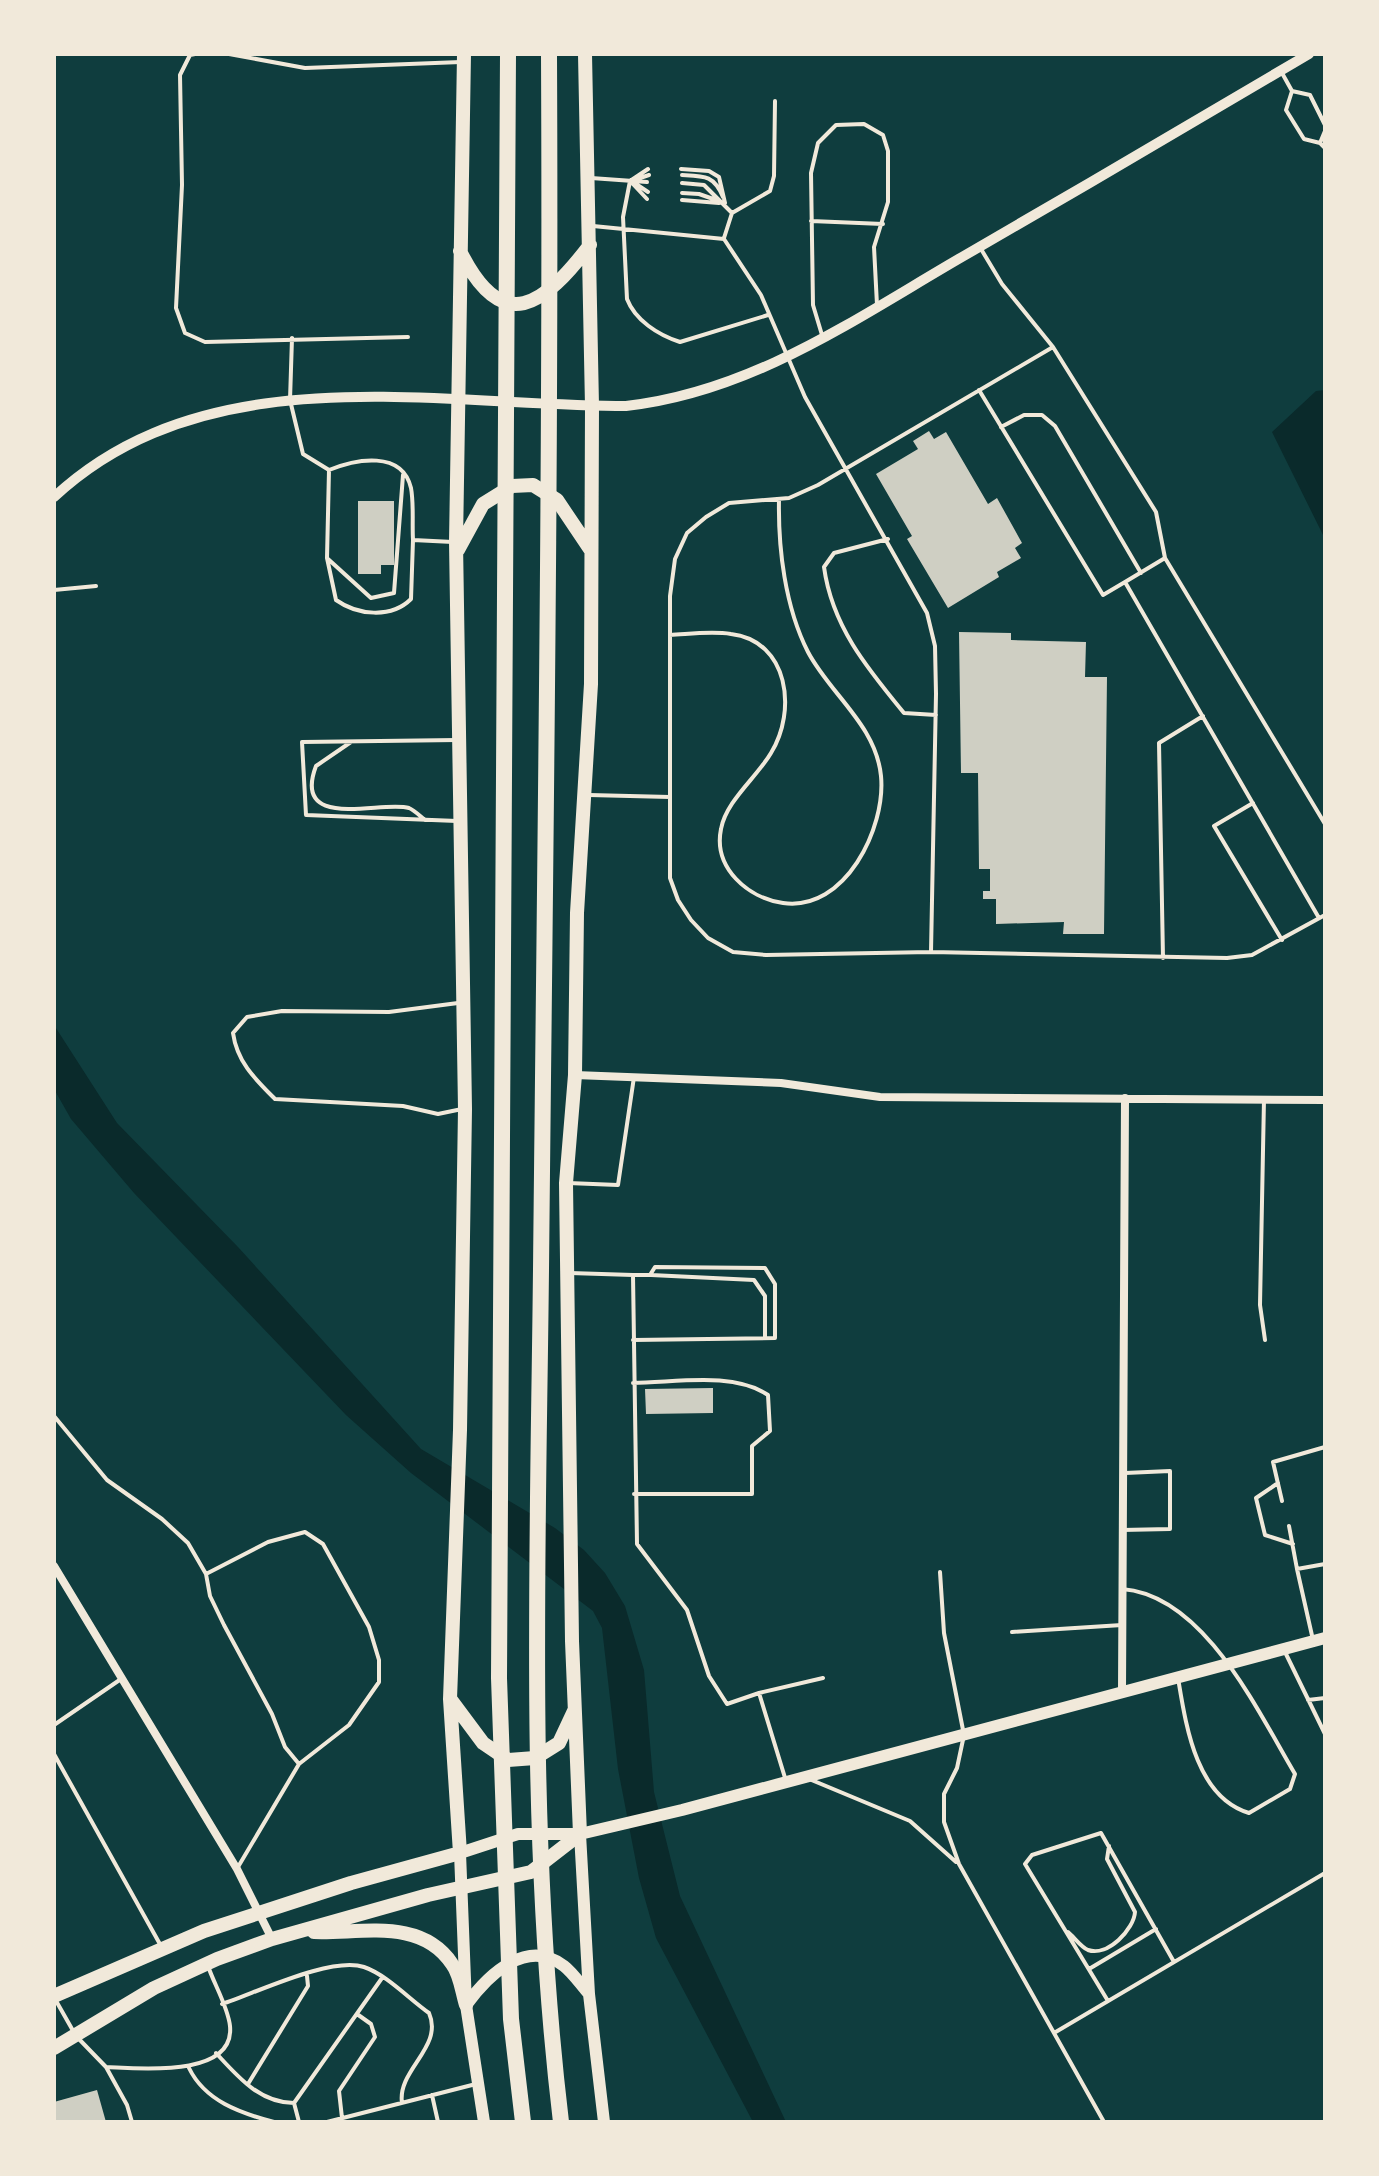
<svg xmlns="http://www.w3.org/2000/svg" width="1379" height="2176" viewBox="0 0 1379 2176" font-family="'Alegreya Sans',sans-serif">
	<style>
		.water { fill: #0a2a2b }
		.building { fill: #cfcfc3 }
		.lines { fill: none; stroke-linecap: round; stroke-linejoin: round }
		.service { stroke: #f1e9da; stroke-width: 4 }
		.minor { stroke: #f1e9da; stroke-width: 8 }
		.tertiary { stroke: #f1e9da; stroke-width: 10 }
		.secondary { stroke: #f1e9da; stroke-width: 12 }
		.trunk { stroke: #f1e9da; stroke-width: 14 }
		.motorway { stroke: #f1e9da; stroke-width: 16 }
	</style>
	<rect width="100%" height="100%" fill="#0f3d3e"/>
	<!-- water -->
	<path class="water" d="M1325,390V539L1272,432L1316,391Z
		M54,1025L117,1123L238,1247L421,1449L555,1528L584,1550L605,1573L625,1606L644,1670L654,1792L680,1896L786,2122H753L656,1938L639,1878L618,1769L602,1628L593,1611L411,1473L346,1415L134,1193L71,1119L54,1089Z"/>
	<!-- building -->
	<path class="building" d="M929,431L934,439L946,432L988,504L997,498L1022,543L1015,548L1021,558L997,572L999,577L948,608L907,539L912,536L876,474L918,449L913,441Z
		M358,501H394V565H381V574H358Z
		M959,632L1011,633V640L1086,642L1085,677H1107L1104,934H1063L1064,922L996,924V899H983V891H990V869H979L978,773H961Z
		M713,1388V1413L646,1414L645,1389Z
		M97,2090L106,2122H54V2102Z"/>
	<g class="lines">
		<!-- service -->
		<path class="service" d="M195,54L190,55L180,75L182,185L176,308L185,333L205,342L408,337
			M229,54L305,68L461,62
			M1282,73L1292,91L1286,110L1304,139L1320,143L1325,148
			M1292,91L1310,95L1325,125
			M1320,143L1325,131
			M648,169L630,181L623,217L627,299C635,320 658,335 680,342L768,315
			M681,169L709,171L719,177L725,203
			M682,175C704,176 714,175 723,197
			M591,178L647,182
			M637,179L649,175
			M632,183L647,199
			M682,183L704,185L732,213
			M636,184L648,192
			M682,193L699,194L719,201
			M682,200L719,203
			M811,221L883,224
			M593,226L724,239L761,295L805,397L927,613L935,646L936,694L931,952
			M724,238L732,213L770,191L774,176L775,101
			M981,249L1002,284L1053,347L1156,512L1165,558L1325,824
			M822,335L813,305L811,173L818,143L836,125L864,124L883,135L888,151V202L874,247L877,305
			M292,338L290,400L303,454L329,470C356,459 402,450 411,488C414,504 412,523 413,540L453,542
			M1053,347L818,485L789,498L729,503L706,517L687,533L675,559L670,596V878L678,900L691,920L708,938L733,952L766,955L931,952L1227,958L1252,955L1325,915
			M979,390L1103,595L1125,582L1319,918
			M1001,427L1024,415H1042L1055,426L1141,573
			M329,470L327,558L336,600C357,615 391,619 411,599L413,540
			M888,539L834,553L824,567C832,626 867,668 904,713L936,715
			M328,559L371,598L394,593L403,475
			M1125,582L1165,558
			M54,590L96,586
			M670,635C690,634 711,631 731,634C789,641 797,711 771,753C757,777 726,801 721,829C713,868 748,898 783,903C845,912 886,828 881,776C876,725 830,694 808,652C785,607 778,548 779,499
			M351,742L316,766C291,832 382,800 409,808C414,810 420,816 425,820
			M589,795L670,797
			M1253,803L1214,826L1282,940
			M457,821L306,815L302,742L457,740
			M1163,958L1159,743L1203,716
			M458,1003L389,1012L282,1011L247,1017L233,1033C237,1062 255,1079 275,1099L403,1106L438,1114L462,1109
			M1264,1099L1260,1305L1265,1340
			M568,1183L618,1185L634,1077
			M570,1273L633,1275L637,1544L687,1610L709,1676L727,1704L759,1693
			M651,1275L754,1280L765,1296V1338
			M633,1340L775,1338V1284L765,1268L655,1267L650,1275H633
			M633,1383C674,1383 732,1371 768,1395L770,1431L752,1446V1494H634
			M54,1416L107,1480L162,1519L188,1543L206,1574L210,1596L224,1625L272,1714L285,1747L299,1764
			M1278,1483L1256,1498L1265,1535L1293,1544
			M1282,1501L1273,1462L1325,1447
			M1289,1526L1297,1569
			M1122,1530L1170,1529V1471L1125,1473
			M940,1572L944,1633L964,1735L957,1768L944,1794V1822L959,1864L1104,2122
			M206,1574L268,1542L305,1532L323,1544L369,1627L379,1660V1682L349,1725L299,1764L238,1867
			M1122,1589C1204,1595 1257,1710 1295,1774L1290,1789L1249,1813C1196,1797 1186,1726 1178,1678
			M1012,1632L1122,1625
			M1313,1640L1297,1569L1325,1564
			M1284,1650L1325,1734
			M1308,1700L1325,1698
			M54,1725L121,1679
			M54,1754L161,1946
			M809,1779L910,1821L956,1862
			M786,1781L759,1693L823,1678
			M1068,1932C1074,1937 1081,1947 1088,1950C1108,1957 1134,1929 1135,1912L1107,1859L1109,1846
			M1089,1969L1156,1929
			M55,1999L76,2036L106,2067C136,2068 235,2079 230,2026C228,2007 214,1984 208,1966
			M1108,2001L1025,1864L1032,1855L1101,1833L1174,1962
			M222,2004C256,1993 331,1956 364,1967C387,1975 409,1999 429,2013C444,2047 397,2070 402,2103
			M1054,2033L1325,1873
			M216,2053C238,2077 260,2103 294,2103L299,2122
			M106,2067L127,2105L132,2122
			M189,2068C205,2101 240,2113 274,2122
			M248,2084L308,1986L307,1976
			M432,2095L438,2122
			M294,2103L382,1978
			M342,2118L339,2091L375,2037L371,2024L357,2014
			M327,2122L476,2084"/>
		<!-- minor -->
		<path class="minor" d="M575,1075L781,1083L880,1097L1325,1100
			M54,1566L237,1869L272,1939
			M1122,1692L1125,1098"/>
		<!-- tertiary -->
		<path class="tertiary" d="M54,497C208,354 436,406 626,406C752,392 855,319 962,257C1078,190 1194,122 1309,54"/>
		<!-- secondary -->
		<path class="secondary" d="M580,1834L589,1994L604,2122
			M467,2004C488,1975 527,1937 564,1966C573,1973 581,1985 589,1994
			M484,2122L466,2005L460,1853L518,1834H580L682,1810L1325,1638"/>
		<!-- trunk -->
		<path class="trunk" d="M460,251C503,338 544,305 590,245
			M458,550L483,504L512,486L533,485L557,500L590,549
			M451,1700L483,1743L508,1760L535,1758L559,1743L574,1711
			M314,1932C360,1934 421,1917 452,1964C460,1974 462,1992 466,2005
			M54,1996L204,1931L351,1883L460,1853L450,1699L460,1430L465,1109L456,542L464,54
			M54,2048L154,1988L217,1959L272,1939L428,1895L531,1872L580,1834L572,1641L566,1183L575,1075L577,913L591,684L592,406L585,54"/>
		<!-- motorway -->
		<path class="motorway" d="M508,54L499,1678L511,2019L523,2122
			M549,54C551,460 545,865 541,1270C538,1555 527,1839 561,2122"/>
	</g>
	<!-- border -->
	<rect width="1379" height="2176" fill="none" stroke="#f1e9da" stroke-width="112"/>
</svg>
